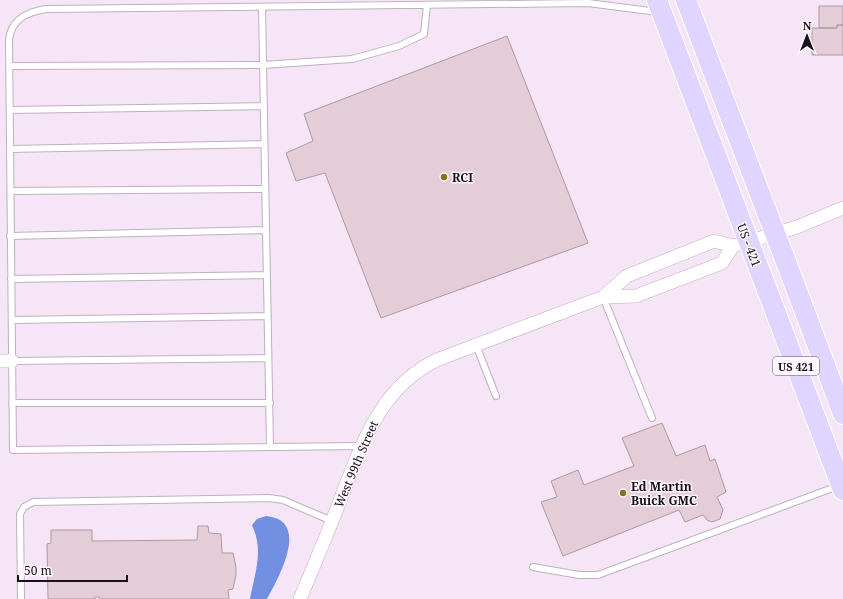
<svg xmlns="http://www.w3.org/2000/svg" width="843" height="599" viewBox="0 0 843 599" font-family="'Noto Serif',serif">
	<style>
		.water { fill: #728fe2 }
		.building { fill: #e4cdd6; stroke: #af99a2 }
		.lines { fill: none; stroke-linecap: round; stroke-linejoin: round }
		.service-casing { stroke: #bfb0c1; stroke-width: 8 }
		.minor-casing { stroke: #bfb0c1; stroke-width: 14 }
		.primary-casing { stroke: #fff; stroke-width: 22 }
		.service { stroke: #fff; stroke-width: 6 }
		.minor { stroke: #fff; stroke-width: 13 }
		.primary { stroke: #e0d5fe; stroke-width: 20 }
		.poi-dot { fill: #837619; stroke: #fdf6fd; stroke-width: 1.5 }
		.labels { text-anchor: middle; dominant-baseline: central; stroke-width: 3; stroke-linejoin: round; paint-order: stroke }
		.shield { fill: #fdf6fd; stroke: #5d565d; stroke-width: 1 }
		.shield-label { font-size: 11px; font-weight: bold; fill: #181218 }
		.poi-label { font-size: 12px; font-weight: bold; fill: #181218; stroke: #fdf6fd; text-anchor: start }
		.street-label { font-size: 12px; fill: #181218; stroke: #fdf6fd }
	</style>
	<rect width="100%" height="100%" fill="#f5e5f7"/>
	<!-- water -->
	<path class="water" d="M266,516C311,520 279,577 267,599H250C255,572 264,551 252,525L257,519Z"/>
	<!-- building -->
	<path class="building" d="M819,6H843V25H837V28H819Z
		M837,25H843V55H812V28H837Z
		M507,36L588,243L381,318L325,173L296,181L286,153L313,141L304,114Z
		M662,423L676,456L705,445L710,461L715,459L726,492L717,497L723,510L720,519L712,522L707,520L703,515L685,522L679,510L563,556L541,502L557,497L551,481L578,470L584,485L634,466L622,438Z
		M198,526H208L209,533L221,534L222,553H233L236,567V575L233,589L228,590L229,599H99V597H95V599H48L47,544L51,543V530H92V541L197,540Z"/>
	<g class="lines">
		<defs>
			<path id="service" d="M262,7L270,447L361,446
				M9,66L263,65L352,59L399,46L424,34L427,5
				M10,110L264,106
				M10,149L264,144
				M11,191L265,189
				M10,236L266,230
				M11,279L267,275
				M603,297L652,418
				M12,320L268,316
				M476,345L496,396
				M12,361L268,358
				M12,403H270
				M270,447L13,450L9,40C11,20 26,12 46,9L588,3L658,12
				M533,567L579,575H598L838,486
				M21,599L20,514L24,507L33,502L269,498L283,500L332,521"/>
			<path id="minor" d="M603,297L627,276L714,241L733,246L748,242L797,227L843,208
				M0,361H12
				M300,599C313,568 326,537 338,506C360,449 379,386 439,359L603,297L636,296L722,263L733,246"/>
			<path id="primary" d="M657,0L843,490
				M686,0C738,138 792,275 843,414"/>
		</defs>
		<!-- service casing -->
		<use href="#service" class="service-casing"/>
		<!-- minor casing -->
		<use href="#minor" class="minor-casing"/>
		<!-- primary casing -->
		<use href="#primary" class="primary-casing"/>
		<!-- service -->
		<use href="#service" class="service"/>
		<!-- minor -->
		<use href="#minor" class="minor"/>
		<!-- primary -->
		<use href="#primary" class="primary"/>
	</g>
	<!-- markers -->
	<g class="poi-dot">
		<circle cx="444" cy="177" r="4"/>
		<circle cx="623" cy="493" r="4"/>
	</g>
	<g class="labels">
		<!-- shield labels -->
		<rect class="shield" x="773" y="357" width="46" height="18" rx="3"/>
		<g class="shield-label">
			<text x="796" y="366">US 421</text>
		</g>
		<!-- poi labels -->
		<g class="poi-label">
			<text x="452" y="177">RCI</text>
			<text x="631" y="486">Ed Martin<tspan x="631" dy="14">Buick GMC</tspan></text>
		</g>
		<!-- street labels -->
		<g class="street-label">
			<text transform="translate(749 245) rotate(69)">US - 421</text>
			<text transform="translate(356 464) rotate(-67)">West 99th Street</text>
		</g>
	</g>
	<!-- north arrow -->
	<g transform="translate(807 36)" stroke="#fdf6fd" stroke-width="3" paint-order="stroke">
	<path d="M0-3L7 15L0 10L-7 15Z" fill="#181218"/>
	<text y="-6" font-size="11" font-weight="bold" text-anchor="middle" fill="#181218">N</text>
	</g>
	<!-- scale -->
	<path d="M18 575v6h109v-6" fill="none" stroke="#181218" stroke-width="2"/>
	<text x="24" y="575" font-size="12" fill="#181218" stroke="#fdf6fd" stroke-width="3" paint-order="stroke">50 m</text>
</svg>
